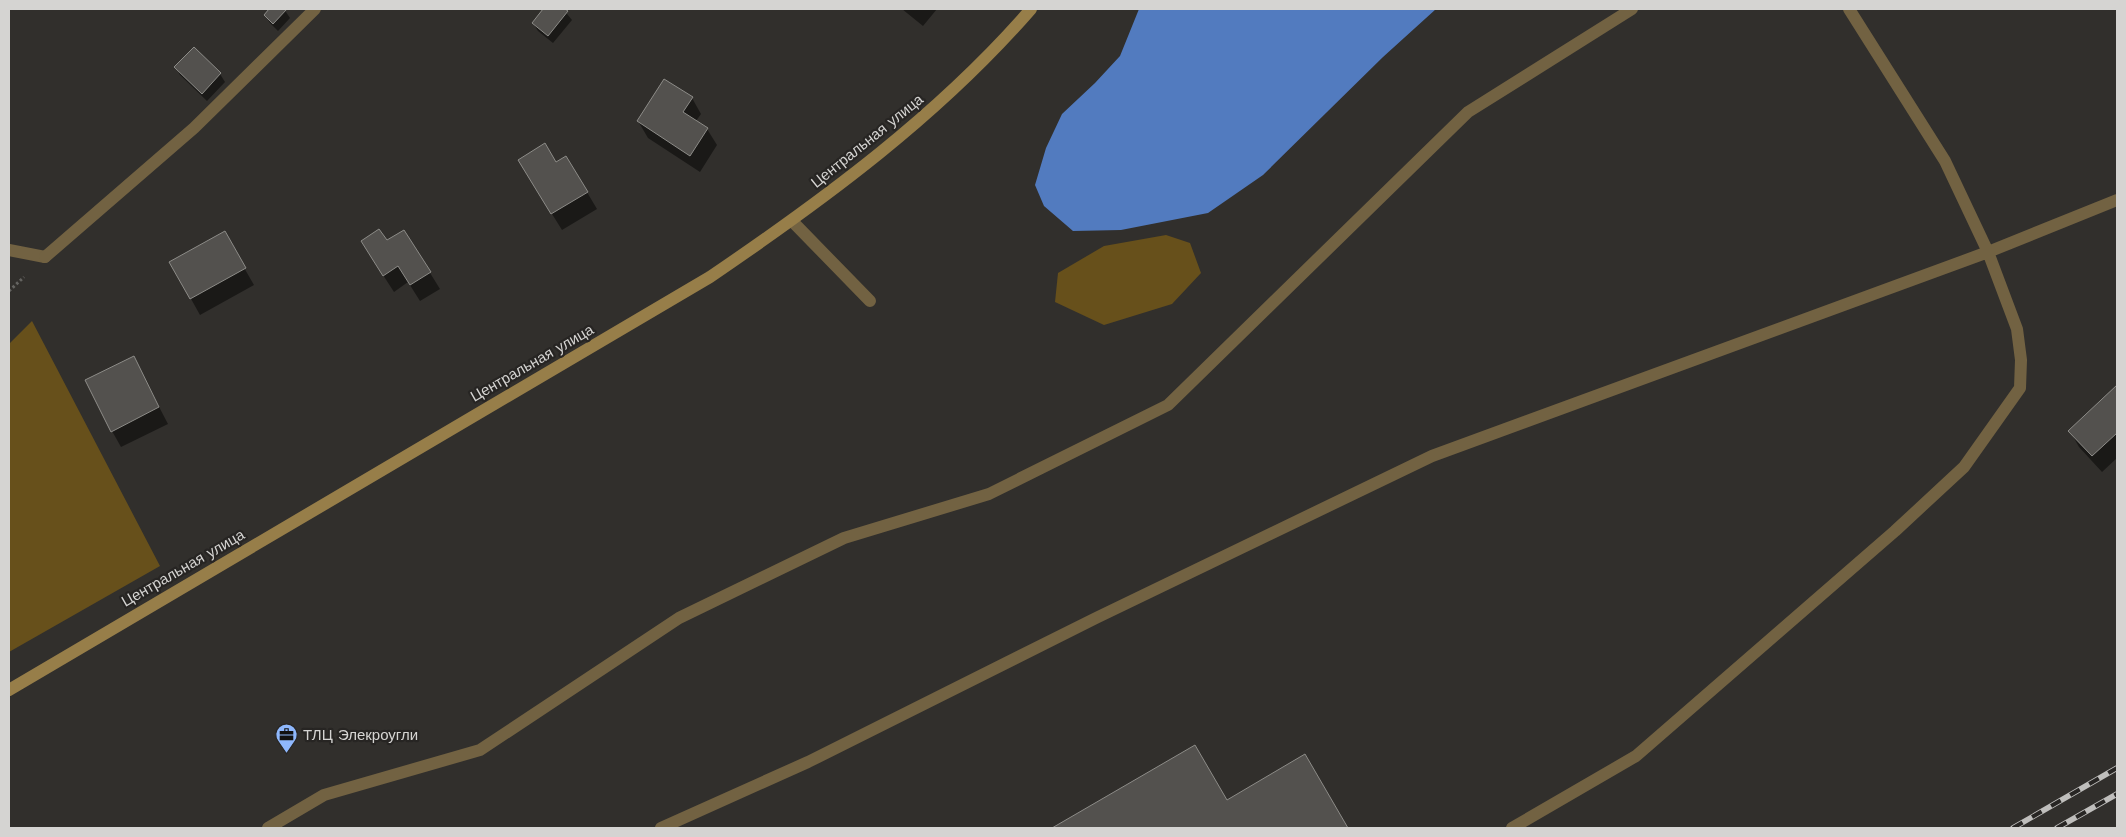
<svg xmlns="http://www.w3.org/2000/svg" width="2126" height="837" viewBox="0 0 2126 837" font-family="'Work Sans',sans-serif">
	<style>
		.green { fill: #67501b }
		.water { fill: #527bbf }
		.shadow { fill: #0007 }
		.building { fill: #53514e; stroke: #8d8c88 }
		.lines { fill: none; stroke-linecap: round; stroke-linejoin: round }
		.path { stroke: #656461; stroke-width: 3; stroke-dasharray: 2.5 2.5; stroke-linecap: butt }
		.service { stroke: #726242; stroke-width: 12 }
		.minor { stroke: #726242; stroke-width: 12 }
		.secondary { stroke: #977e49; stroke-width: 12 }
		.rail-casing { stroke: #bfbebc; stroke-width: 5.5 }
		.rail { stroke: #272523; stroke-width: 4; stroke-dasharray: 11; stroke-linecap: butt }
		.labels { text-anchor: middle; dominant-baseline: central; stroke-width: 4.5; stroke-linejoin: round; paint-order: stroke }
		.street-label { font-size: 15px; fill: #d5d4d2; stroke: #272523 }
		.poi-label { font-size: 15px; fill: #d5d4d2; stroke: #272523; text-anchor: start }
	</style>
	<rect width="100%" height="100%" fill="#312f2c"/>
	<!-- green -->
	<path class="green" d="M1166,235L1190,243L1201,273L1172,304L1104,325L1055,302L1058,273L1104,246Z
		M32,321L160,566L9,652V344Z"/>
	<!-- water -->
	<path class="water" d="M1139,9H1436L1383,57L1263,175L1208,213L1121,230L1073,231L1044,206L1035,185L1046,148L1062,114L1095,83L1120,56Z"/>
	<!-- shadow -->
	<path class="shadow" d="M271,9H284L290,18L278,31L270,23L265,15Z
		M545,9H563L572,20L553,43L538,31L533,23Z
		M902,9H937L923,26Z
		M194,49L220,74L225,82L207,101L180,75L176,67Z
		M692,98L701,114L696,121L707,129L717,145L700,172L648,138L638,121Z
		M566,157L597,209L562,230L529,177Z
		M404,231L440,289L420,301L408,282L394,292L372,258L386,242Z
		M224,233L254,285L200,315L171,263Z
		M133,357L168,424L121,447L112,431Z
		M2117,387V458L2102,472L2079,447L2070,431Z
		M1195,747L1226,801L1304,756L1346,828H1054Z"/>
	<!-- building -->
	<path class="building" d="M269,9H287L273,24L264,15Z
		M543,9H565L568,11L548,36L532,23Z
		M194,47L221,73L202,94L174,67Z
		M664,79L693,97L683,112L708,128L690,156L637,121Z
		M545,143L556,162L566,156L588,192L551,214L518,160Z
		M379,229L387,240L404,230L431,272L410,285L398,266L383,276L361,241Z
		M225,231L246,268L190,299L169,262Z
		M134,356L159,407L111,432L85,380Z
		M2117,385V433L2092,456L2068,431Z
		M1195,745L1227,800L1305,754L1348,828H1052Z"/>
	<g class="lines">
		<!-- path -->
		<path class="path" d="M9,291L24,277"/>
		<!-- service -->
		<path class="service" d="M792,221L870,301
			M9,250L45,257
			M268,828L324,795L480,750L679,618L844,538L989,494L1168,405L1468,112L1632,9
			M661,828L808,762L1096,618L1432,456L1988,252L2117,200
			M1512,828L1636,756L1895,531L1964,467L2020,388L2021,360L2017,329L1988,252L1945,161L1849,9"/>
		<!-- minor -->
		<path class="minor" d="M45,257L194,128L315,9"/>
		<!-- secondary -->
		<path class="secondary" d="M9,690L710,277C826,198 939,115 1031,9"/>
		<defs>
			<path id="rail" d="M2013,828L2117,768
				M2057,828L2117,794"/>
		</defs>
		<!-- rail casing -->
		<use href="#rail" class="rail-casing"/>
		<!-- rail -->
		<use href="#rail" class="rail"/>
	</g>
	<!-- icons -->
	<defs>
		<symbol id="office-pin" viewBox="-11 -11 22 30"><path d="M0 17L-7.5 6A9.5 9.5 0 1 1 7.5 6Z" fill="#8fb8fd" stroke="#272523"/><path d="M-6-3h4V-5.5h4V-3h4V5H-6ZM-1-4.5V-3h2v-1.5ZM-6 0V1H6V0Z" fill="#111"/></symbol>
	</defs>
	<g fill-rule="evenodd">
		<use href="#office-pin" x="274" y="722" width="25" height="34"/>
	</g>
	<g class="labels">
		<!-- street labels -->
		<g class="street-label">
			<text transform="translate(867 141) rotate(-39)">Центральная улица</text>
			<text transform="translate(532 363) rotate(-30)">Центральная улица</text>
			<text transform="translate(183 568) rotate(-30)">Центральная улица</text>
		</g>
		<!-- poi labels -->
		<g class="poi-label">
			<text x="303" y="735">ТЛЦ Элекроугли</text>
		</g>
	</g>
	<!-- border -->
	<rect width="2126" height="837" fill="none" stroke="#d5d4d2" stroke-width="20"/>
</svg>
